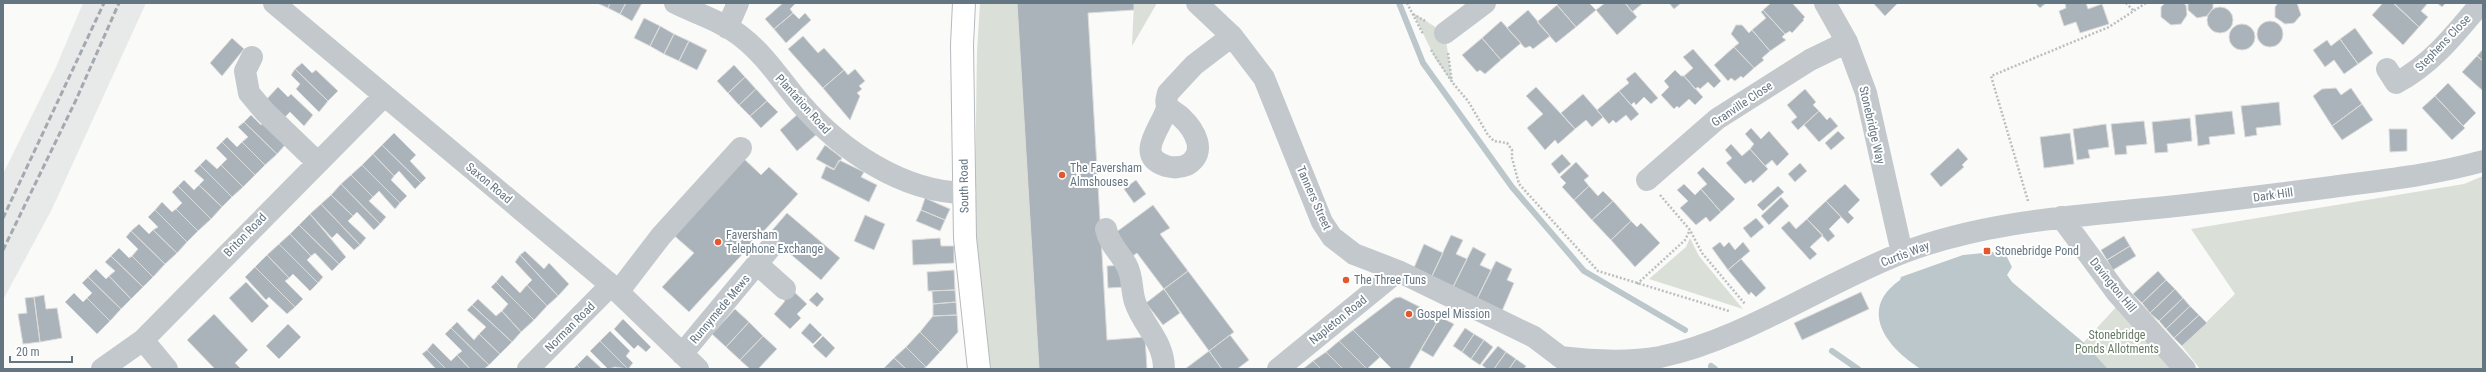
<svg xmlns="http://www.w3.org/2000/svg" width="2486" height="372" viewBox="0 0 2486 372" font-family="'Roboto Condensed',sans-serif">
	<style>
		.built { fill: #e8e9e9 }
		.green { fill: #dadfd7 }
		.water { fill: #bbc7cb }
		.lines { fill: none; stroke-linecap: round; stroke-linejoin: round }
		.stream { stroke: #bbc7cb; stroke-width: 6 }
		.building { fill: #aab3b9; stroke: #dcdcda }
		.major-casing { stroke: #b5babe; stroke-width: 24 }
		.path { stroke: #bbbfc2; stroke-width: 2.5; stroke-dasharray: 2 2; stroke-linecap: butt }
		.minor { stroke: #c3c8cc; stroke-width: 22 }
		.major { stroke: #fff; stroke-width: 22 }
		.rail { stroke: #a2aab0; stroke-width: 3; stroke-dasharray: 6 3; stroke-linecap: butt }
		.poi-dot { fill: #e4572e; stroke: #fff; stroke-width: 1.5 }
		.labels { text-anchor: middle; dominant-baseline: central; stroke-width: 4; stroke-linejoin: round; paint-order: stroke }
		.street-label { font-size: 12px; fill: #657683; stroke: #fff }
		.poi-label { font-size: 12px; fill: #657683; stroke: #fff; text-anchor: start }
		.park-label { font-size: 12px; fill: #687a64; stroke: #fff }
	</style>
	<rect width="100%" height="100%" fill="#fafaf8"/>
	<!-- built -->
	<path class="built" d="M83,3H146L52,209L3,300V174L56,67Z"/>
	<!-- green -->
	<path class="green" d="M980,3H1017L1039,369H991L974,259L977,51Z
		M1134,3H1157L1132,46Z
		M1413,13L1445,33L1452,82L1436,60Z
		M2483,176V369H2200L2182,346L2235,294L2191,229L2464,184Z
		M1690,238L1699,256L1743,309L1649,279L1686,247Z
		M2118,305L2173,369H2108L2083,343Z"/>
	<!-- water -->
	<path class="water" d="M2004,251L2012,267L2007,275L2012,282L2083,342L2108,369H1921C1887,348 1857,310 1900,280L1901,277L1963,255Z"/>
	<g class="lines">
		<!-- stream -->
		<path class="stream" d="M1399,3L1423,63L1512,187L1584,271L1685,330
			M1832,351L1858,369
			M1711,366L1715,369"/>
	</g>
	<!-- building -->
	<path class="building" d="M597,3H610L608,8Z
		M610,3H626L620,14L608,8Z
		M626,3H642L632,21L620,14Z
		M783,3H796L790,9L793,13L774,29L765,19Z
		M1017,3H1134V10L1088,13L1107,340L1145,337L1147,369H1039Z
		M1559,3H1589L1596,10L1576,27L1557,5Z
		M1605,3H1625L1637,17L1617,35L1596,10Z
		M1625,3H1643L1632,12Z
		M1669,3H1681L1674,9Z
		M1771,3H1792L1805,17L1803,19L1804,20L1792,33L1790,31L1785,34L1763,10Z
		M1873,3H1898L1885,16Z
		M2035,3H2046L2040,8Z
		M2065,3H2086L2088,9L2102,4L2109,24L2080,33L2076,22L2064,26L2059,11L2066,8Z
		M2165,3H2183L2186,5L2187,15L2181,24L2171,25L2161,17V7Z
		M2188,3H2213V8L2207,16L2197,18L2188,10Z
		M2278,3H2297L2301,15L2294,23L2285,24L2275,17V7Z
		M2383,3H2393L2419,27L2403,45L2372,15Z
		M2394,3H2428L2421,11L2428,17L2419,27Z
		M2437,3H2446L2442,7Z
		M1557,5L1576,27L1556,43L1537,22Z
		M2207 20a13 13 0 1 1 26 0a13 13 0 1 1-26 0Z
		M1528,10L1550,36L1533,49L1530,46L1525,48L1507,28Z
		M1763,10L1785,34L1782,37L1786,40L1770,51L1752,30L1766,18L1761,12Z
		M793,13L799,19L805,13L811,20L786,43L774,29Z
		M644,18L660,26L650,46L634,38Z
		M1501,21L1521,43L1501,60L1482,38Z
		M2257 34a13 13 0 1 1 26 0a13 13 0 1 1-26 0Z
		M2229 37a13 13 0 1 1 26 0a13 13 0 1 1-26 0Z
		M1736,25H1742L1749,33L1752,30L1770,51L1762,58L1764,60L1754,68L1734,47L1739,43L1731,34Z
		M660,26L674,34L664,54L650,46Z
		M2355,28L2373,53L2358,64L2340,39Z
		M674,34L689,41L679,61L664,54Z
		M803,36L818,53L824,48L844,70L823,88L788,49Z
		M232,38L244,49L222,76L210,63Z
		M1482,38L1501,60L1485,74L1480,70L1477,72L1462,55Z
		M2340,39L2358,64L2344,74L2334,60L2325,67L2313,50L2327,40L2331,46Z
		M689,41L707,50L697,70L679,61Z
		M1734,47L1754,68L1743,78L1741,76L1735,81L1731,78L1728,81L1714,65Z
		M1693,49L1721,81L1714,88L1708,82L1700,89L1698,87L1695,89L1684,76L1693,68L1683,57Z
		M2483,49V61L2477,56Z
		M2477,56L2483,61V91L2462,72Z
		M302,63L312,73L316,70L338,91L328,101L295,69Z
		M734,65L745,77L728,93L717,81Z
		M295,69L328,101L319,112L296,89L300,84L291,75Z
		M855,69L865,81L859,86L862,89L857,93L860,96L850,120L823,88L844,70L848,75Z
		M1675,70L1681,76H1684L1703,97L1695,105L1689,99L1679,108L1677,106L1674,109L1661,95L1669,87L1664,81Z
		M1635,72L1658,98L1651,104L1644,97L1636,105L1634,102L1631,105L1619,91L1629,83L1626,79Z
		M745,77L756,89L739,105L728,93Z
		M2448,83L2476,113L2463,126L2435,96Z
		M278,87L288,97L291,94L313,115L304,126L290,112L282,120L264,102Z
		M1536,87L1575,129L1558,144L1555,140L1545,150L1527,128L1543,114L1526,96Z
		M2336,88L2341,95L2351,88L2362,104L2332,126L2313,96L2322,89Z
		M756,89L767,101L750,116L739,105Z
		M1805,89L1816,102L1813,105L1819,111L1798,130L1791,122L1797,117L1787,105Z
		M1619,91L1639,114L1631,121L1626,115L1616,123L1613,120L1609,124L1597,110Z
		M1583,94L1603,117L1592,127L1586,120L1575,129L1561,113Z
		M2435,96L2465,128L2452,140L2422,108Z
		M767,101L778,112L761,128L750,116Z
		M2279,102L2281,125L2256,128L2257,135L2245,137L2241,106Z
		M2362,104L2373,120L2342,140L2332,126Z
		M1819,111L1827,120L1830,117L1838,126L1819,142L1804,125Z
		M2232,111L2235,134L2209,137L2210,144L2198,146L2195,115Z
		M799,113L817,134L797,151L780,130Z
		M251,115L261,125L264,122L286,144L277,154L244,122Z
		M2190,118L2192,141L2167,144L2168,152L2155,153L2152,122Z
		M2144,121L2147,144L2126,146L2127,154L2115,155L2111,124Z
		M244,122L277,154L265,165L242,142L248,137L238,127Z
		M2106,124L2109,147L2088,150L2090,158L2077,160L2073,129Z
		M1751,128L1761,139L1769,131L1789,154L1777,166L1772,160L1765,166L1750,149L1754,144L1745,134Z
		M2389,129H2407V151L2390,152Z
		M1838,131L1845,138L1831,150L1825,143Z
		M394,133L416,155L410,161L426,178L421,183L382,145Z
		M2070,133L2074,164L2044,168L2040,137Z
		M227,137L237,147L242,142L265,165L255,175L222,142Z
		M222,142L255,175L243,187L221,165L227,159L216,148Z
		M1731,144L1742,156L1750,149L1768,169L1753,183L1751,180L1745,184L1726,163L1732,158L1725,150Z
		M382,145L421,183L415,189L399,171L394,176L373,154Z
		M825,145L842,158L834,169L816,159Z
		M1958,148L1968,159L1962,165L1964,167L1941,187L1930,174Z
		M373,154L394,176L391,180L407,196L400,203L362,165Z
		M1562,154L1571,164L1559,174L1551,164Z
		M740,155L761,175L769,167L798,194L689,312L662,287L694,253L670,232Z
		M206,159L217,169L221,165L243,187L232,197L200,165Z
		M839,160L864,172L861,177L877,185L869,202L821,178L826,166L834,170Z
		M1576,162L1589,176L1584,180L1589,186L1574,200L1562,187L1566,183L1560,177Z
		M1800,163L1807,171L1795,182L1788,174Z
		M200,165L232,197L222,207L199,185L204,180L194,171Z
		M362,165L400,203L395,209L379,191L373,197L351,175Z
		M1703,167L1735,199L1721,212L1701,189L1707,184L1697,173Z
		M351,175L373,197L369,201L386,217L380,224L341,184Z
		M184,180L194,190L199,185L222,207L211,219L178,186Z
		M1136,180L1146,194L1134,203L1124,189Z
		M341,184L380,224L374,230L357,212L353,216L331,195Z
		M1684,184L1695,195L1701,189L1721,212L1710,222L1706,217L1696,225L1680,208L1688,201L1677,190Z
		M1845,184L1860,200L1848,212L1854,218L1848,224L1826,201Z
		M178,186L211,219L198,231L176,209L182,203L172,192Z
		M1589,186L1598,196L1603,191L1613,201L1592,220L1574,200Z
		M1778,186L1784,192L1763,211L1757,205Z
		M331,195L353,216L348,221L366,238L360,245L321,204Z
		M1781,197L1789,206L1769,225L1761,216Z
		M925,198L950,209L945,220L921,210Z
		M1613,201L1631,221L1611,240L1592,220Z
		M1826,201L1841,217L1829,229L1835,236L1828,242L1807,219Z
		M162,202L172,212L176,209L198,231L187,242L155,210Z
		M321,204L360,245L354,250L337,233L332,238L310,214Z
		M1153,205L1170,228L1160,234L1188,271L1164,289L1137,253L1128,259L1111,236Z
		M155,210L187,242L177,253L153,230L158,227L148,217Z
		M921,210L945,220L940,231L916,221Z
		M787,213L840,258L821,280L768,235Z
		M310,214L346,257L339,264L299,225Z
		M865,215L885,224L874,250L854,241Z
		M1756,218L1764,227L1751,238L1743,228Z
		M1807,219L1823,235L1810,247L1817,254L1810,260L1781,228L1789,221L1796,229Z
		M1631,221L1637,227L1641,223L1660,243L1635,267L1611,240Z
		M139,224L149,234L153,230L177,253L165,264L131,231Z
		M299,225L339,264L332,271L315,253L311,256L290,234Z
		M131,231L165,264L153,277L132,256L138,249L126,237Z
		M290,234L311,256L307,260L323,277L318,283L279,244Z
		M1451,235L1463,240L1456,254L1467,259L1453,287L1431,278Z
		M2124,236L2130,246L2107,260L2101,250Z
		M940,238L941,246H954V263L913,265L912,240Z
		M1720,242L1724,247L1729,242L1735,250L1743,242L1750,251L1728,270L1712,248Z
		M279,244L318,283L310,291L293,274L289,278L267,255Z
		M1424,244L1443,253L1431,278L1413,270Z
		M2130,246L2136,256L2113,270L2107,260Z
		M1473,247L1486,254L1480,265L1491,270L1477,299L1453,287Z
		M119,248L129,258L132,256L153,277L143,287L111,256Z
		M525,251L544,269L549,263L569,284L558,296L520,255Z
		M267,255L289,278L285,281L303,299L295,307L255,267Z
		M520,255L558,296L547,306L527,285L532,280L515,262Z
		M111,256L143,287L131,299L109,276L115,271L105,262Z
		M1741,259L1766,288L1756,297L1751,292L1749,295L1728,270Z
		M1496,261L1512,269L1507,280L1514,283L1502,311L1477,299Z
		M1124,265L1125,287L1108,288L1107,266Z
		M255,267L295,307L287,314L269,297L266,300L245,277Z
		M96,269L106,279L109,276L131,299L121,309L88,277Z
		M954,270L955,290L928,291L927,272Z
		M1188,271L1234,332L1209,351L1164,289Z
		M2158,271L2166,280L2142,303L2133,294Z
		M502,275L520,293L527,285L547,306L534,320L496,282Z
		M88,277L121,309L110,321L87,298L92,293L82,283Z
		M2166,280L2175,289L2150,313L2142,303Z
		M246,282L269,306L252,323L229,298Z
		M496,282L534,320L521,332L502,311L508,304L491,287Z
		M790,288L807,304L797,314L801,318L790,329L774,314L785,301L782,298Z
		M1164,289L1180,313L1163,325L1146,303Z
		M2175,289L2183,298L2159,321L2150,313Z
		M955,290L956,302L933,304L932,291Z
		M817,292L824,299L817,307L809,300Z
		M1861,292L1869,309L1802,340L1794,323Z
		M74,293L83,302L87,298L110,321L97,334L65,302Z
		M44,295L46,309L57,308L62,338L40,342L34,297Z
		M34,297L40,342L23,344L18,314L27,313L25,298Z
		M1400,297L1440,317L1409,369H1392L1353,330L1395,298Z
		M2183,298L2190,306L2166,329L2159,321Z
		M478,299L496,316L502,311L521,332L512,342L472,305Z
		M956,302L957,315L933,316V304Z
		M472,305L512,342L500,354L479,334L486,327L467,310Z
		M2190,306L2199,315L2174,338L2166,329Z
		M735,309L749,322L726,347L712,334Z
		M214,314L248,350L235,363L241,369H215L187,340Z
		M957,315L958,332L940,352L920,332L933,316Z
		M2199,315L2207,323L2182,346L2174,338Z
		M1440,317L1454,324L1433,357L1421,350Z
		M623,319L651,347L646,352L638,345L634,349L614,329Z
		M457,322L474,340L479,334L500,354L489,365L451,328Z
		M749,322L763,336L740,360L726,347Z
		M810,323L822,335L813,344L801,333Z
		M288,324L301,337L279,359L266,346Z
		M451,328L489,365L484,369H470L457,355L462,351L445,334Z
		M1465,328L1474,334L1462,352L1453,346Z
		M1353,330L1380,357L1367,369L1339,341Z
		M610,331L630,351L626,356L633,363L628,369L600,341Z
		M920,332L940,352L926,367L906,347Z
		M1474,334L1484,340L1471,359L1462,352Z
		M1230,335L1249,360L1237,369H1222L1209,351Z
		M763,336L777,349L758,369H750L740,360Z
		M823,336L835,348L826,358L813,346Z
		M1484,340L1493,347L1480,365L1471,359Z
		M600,341L628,369L615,367L608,369L590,351Z
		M1339,341L1367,369H1343L1326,352Z
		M433,343L451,361L457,355L470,369H446L427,350Z
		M1498,346L1506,352L1494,369H1487L1482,365Z
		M906,347L926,367L923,369H906L894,358Z
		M427,350L446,369H436L422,354Z
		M1209,351L1222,369H1185Z
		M1326,352L1343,369H1321L1313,361Z
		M1506,352L1516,359L1509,369H1494Z
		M587,355L602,369H581L577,365Z
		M894,358L906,369L884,368Z
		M1516,359L1526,366L1524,369H1509Z
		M1313,361L1321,369H1303Z
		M577,365L581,369H573Z"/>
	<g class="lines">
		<defs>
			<path id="major" d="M964,3L962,45L965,238L979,369"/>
		</defs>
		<!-- major casing -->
		<use href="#major" class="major-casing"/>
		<!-- path -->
		<path class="path" d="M1407,3L1423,34
			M2126,3L2134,11
			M1413,14L1427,22
			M1431,50L1452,82L1468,101L1488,135L1494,141L1507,143L1512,150V158L1519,184L1598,271L1729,311
			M1448,53L1452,82
			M1660,195L1690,230L1702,253L1745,304
			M2028,201L1991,76L2109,27L2146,3
			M1637,284L1685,240L1690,230"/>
		<!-- minor -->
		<path class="minor" d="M274,3L611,285L698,369
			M675,3C697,14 724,22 743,38C766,56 782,82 801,104C841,150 902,192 965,193
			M1197,3L1232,36L1264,78L1322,222L1332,237L1354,254L1398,271L1534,337L1571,365
			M1825,3L1847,42L1866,93L1902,253
			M727,28L738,3
			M1445,33L1485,3
			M252,57L245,71L249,93L265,112L317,162
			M2387,69L2396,83C2431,65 2456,33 2481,3
			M1167,107C1164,125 1132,155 1166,166C1173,168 1180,168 1187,165C1208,153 1195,130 1181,117C1177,113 1169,110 1167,105C1165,101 1167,98 1168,93L1194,65L1232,36
			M1647,180L1717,119L1810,60L1847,42
			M2061,217L2117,293L2185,369
			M1106,229C1109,245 1120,252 1127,266C1133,277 1131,290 1135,302C1143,326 1164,341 1164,369
			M757,264L785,289
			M618,292L661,236L741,148
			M143,340L167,369
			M682,354L771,247
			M1560,357C1593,361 1627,363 1660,357C1742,340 1823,284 1902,253C1980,223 2064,217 2146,209C2208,203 2270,195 2332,187C2383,180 2433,175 2483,161
			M102,369L143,340L384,96
			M528,369L611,285
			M1278,369L1398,271"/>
		<!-- major -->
		<use href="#major" class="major"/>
		<!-- rail -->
		<path class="rail" d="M3,218L104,3
			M3,250L76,100L119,3"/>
	</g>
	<!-- markers -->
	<g class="poi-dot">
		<circle cx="1062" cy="175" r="4"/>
		<circle cx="718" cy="242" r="4"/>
		<rect x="1983" y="247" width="8" height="8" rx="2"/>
		<circle cx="1346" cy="280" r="4"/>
		<circle cx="1409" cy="314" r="4"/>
	</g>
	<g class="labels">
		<!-- street labels -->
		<g class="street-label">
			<text transform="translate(2443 43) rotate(-46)">Stephens Close</text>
			<text transform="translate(803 104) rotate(48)">Plantation Road</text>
			<text transform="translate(1742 104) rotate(-34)">Granville Close</text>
			<text transform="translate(1872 125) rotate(77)">Stonebridge Way</text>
			<text transform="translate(489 183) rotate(40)">Saxon Road</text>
			<text transform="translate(964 186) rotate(-91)">South Road</text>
			<text transform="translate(2273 195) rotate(-8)">Dark Hill</text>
			<text transform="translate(1314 198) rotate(66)">Tanners Street</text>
			<text transform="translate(245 235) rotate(-46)">Briton Road</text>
			<text transform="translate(1905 254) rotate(-21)">Curtis Way</text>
			<text transform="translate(2113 285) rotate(51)">Davington Hill</text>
			<text transform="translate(720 309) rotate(-50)">Runnymede Mews</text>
			<text transform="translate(1338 320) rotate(-39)">Napleton Road</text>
			<text transform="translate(570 327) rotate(-45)">Norman Road</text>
		</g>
		<!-- poi labels -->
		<g class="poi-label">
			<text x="1070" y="168">The Faversham<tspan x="1070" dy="14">Almshouses</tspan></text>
			<text x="726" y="235">Faversham<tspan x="726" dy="14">Telephone Exchange</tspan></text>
			<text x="1995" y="251">Stonebridge Pond</text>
			<text x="1354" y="280">The Three Tuns</text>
			<text x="1417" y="314">Gospel Mission</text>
		</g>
		<!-- park labels -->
		<g class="park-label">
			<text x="2117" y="335">Stonebridge<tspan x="2117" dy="14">Ponds Allotments</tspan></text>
		</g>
	</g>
	<!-- border -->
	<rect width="2486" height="372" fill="none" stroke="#657683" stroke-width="8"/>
	<!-- scale -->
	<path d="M10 356v6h62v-6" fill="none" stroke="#657683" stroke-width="2"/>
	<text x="16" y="356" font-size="12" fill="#657683" stroke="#ffffff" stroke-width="3" paint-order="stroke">20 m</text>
</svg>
